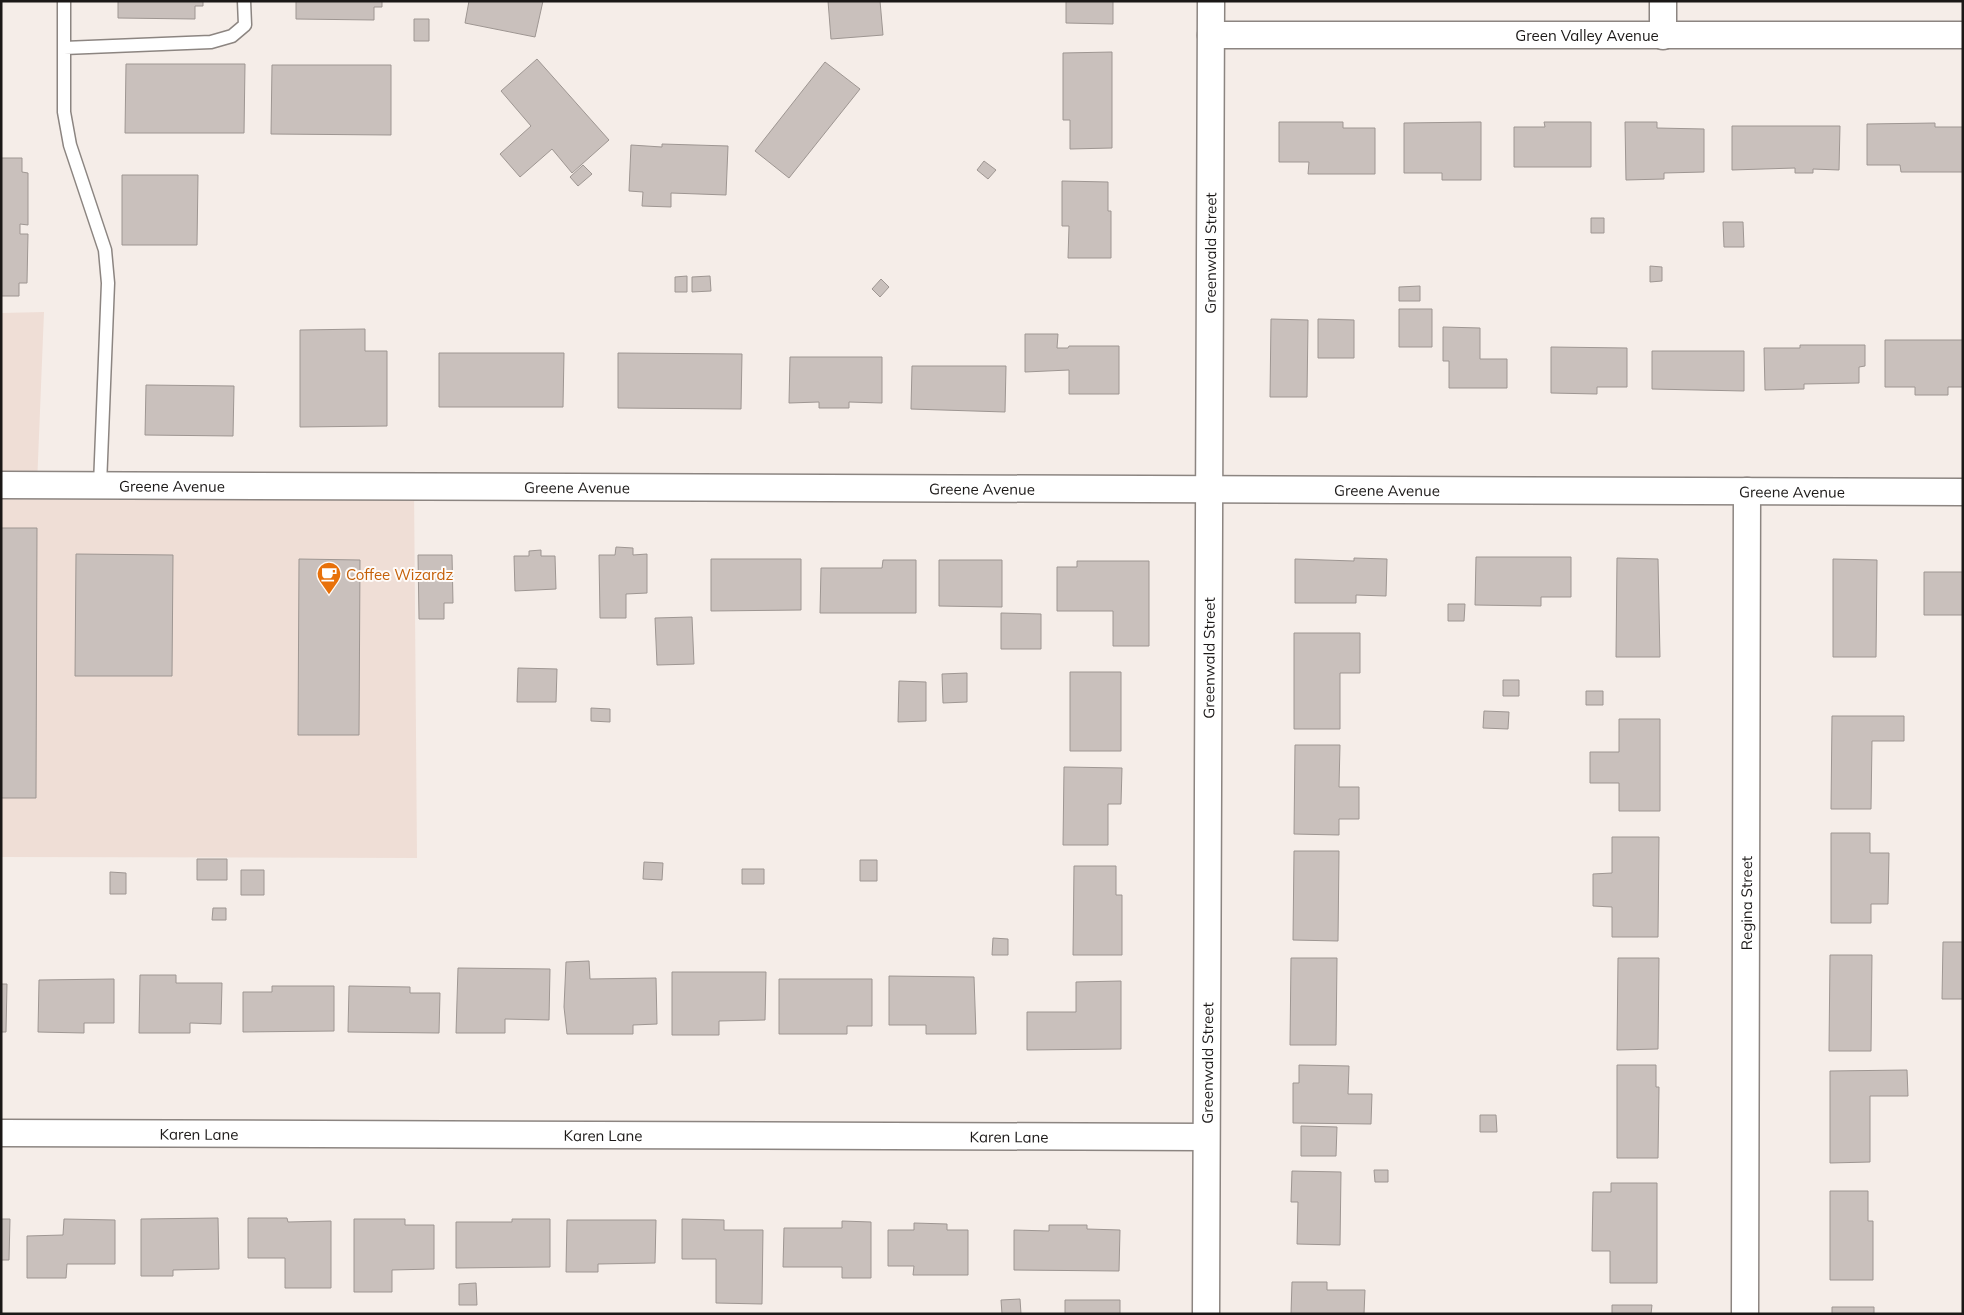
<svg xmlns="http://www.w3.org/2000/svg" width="1964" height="1315" viewBox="0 0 1964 1315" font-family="Mulish,sans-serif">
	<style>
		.built { fill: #efded6 }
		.building { fill: #c9c0bc; stroke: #9e9692 }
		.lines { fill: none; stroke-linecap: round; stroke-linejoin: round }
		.service-casing { stroke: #8c8581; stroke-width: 15 }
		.minor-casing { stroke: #8c8581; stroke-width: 29 }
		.service { stroke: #fff; stroke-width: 12 }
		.minor { stroke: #fff; stroke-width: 26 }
		.labels { text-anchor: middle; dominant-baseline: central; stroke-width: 4; stroke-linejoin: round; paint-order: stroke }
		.street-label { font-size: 15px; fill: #1b1817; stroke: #fefbf9 }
		.food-label { font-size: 15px; fill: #c56008; stroke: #fefbf9; text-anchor: start }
	</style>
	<rect width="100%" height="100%" fill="#f5ede8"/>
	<!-- built -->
	<path class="built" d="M44,312L37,485L414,486L417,858L1,857V313Z"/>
	<!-- building -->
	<path class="building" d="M118,1H203V6H195V19L118,18Z
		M296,1H382V7H374V20L296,19Z
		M469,1H543L535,37L465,23Z
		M828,1H880L883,35L831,39Z
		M1066,1H1113V24L1066,23Z
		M414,19H429V41H414Z
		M1112,52V148L1070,149V120H1063V53Z
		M537,59L609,140L572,173L552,149L520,177L500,154L531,126L501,91Z
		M825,62L860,89L789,178L755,151Z
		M126,64H245L244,133H125Z
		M272,65H391V135L271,134Z
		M1279,122H1343V128H1375V174H1308L1309,162H1279Z
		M1481,122V180H1442V173H1404V123Z
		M1544,122H1591V167H1514V127H1545Z
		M1625,122H1657V128L1704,129V172L1664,173V179L1626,180Z
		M1935,123V127H1963V172H1901L1900,165H1867V124Z
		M1732,126H1840L1839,170L1813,169V173H1795V168L1732,170Z
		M662,144L728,146L726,195L671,193V207L642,206L643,192L629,191L631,145L662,147Z
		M1,158H22V172L28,173V225L20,224V234H28L27,283H19V296H1Z
		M984,161L996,170L988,179L977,170Z
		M583,165L592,174L578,186L570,177Z
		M122,175H198L197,245H122Z
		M1062,181L1108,182V211H1111V258H1068L1069,226H1062Z
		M1591,218H1604V233H1591Z
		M1723,222H1743L1744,247H1724Z
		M1650,266L1662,267V281L1650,282Z
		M687,276V292H675V277Z
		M710,276L711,291L692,292V277Z
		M881,279L889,287L880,297L872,289Z
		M1420,286V301H1399V287Z
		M1399,309H1432V347H1399Z
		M1271,319L1308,320L1307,397H1270Z
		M1318,319L1354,320V358H1318Z
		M1443,327L1480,328V359H1507V388H1449V361H1443Z
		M365,329V351H387V426L300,427V330Z
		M1025,334H1058L1057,348H1068L1069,346H1119V394H1069V370L1025,372Z
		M1885,340H1963V387H1948V395H1915V387H1885Z
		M1800,345H1865V366L1859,367V383L1804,384V389L1765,390L1764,348H1800Z
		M1551,347L1627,348V387H1597V394L1551,393Z
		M1652,351H1744V391L1652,389Z
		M439,353H564L563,407H439Z
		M618,353L742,354L741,409L618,408Z
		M790,357H882V403L849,402V408H819V402L789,403Z
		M912,366H1006L1005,412L911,409Z
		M146,385L234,386L233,436L145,435Z
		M1,528H37L36,798H1Z
		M616,547L633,548V555L647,554V593L626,594V618H600L599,555H615Z
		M541,550V556H555L556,589L515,591L514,556H529V551Z
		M76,554L173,555L172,676H75Z
		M418,555H452L453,603H444V619H419Z
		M1476,557H1571V597H1541V606L1475,605Z
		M1354,558L1387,559L1386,596L1356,595V603H1295V559L1354,561Z
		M1617,558L1658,559L1660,657H1616Z
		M299,559L360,560L359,735H298Z
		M711,559H801V610L711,611Z
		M1833,559L1877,560L1876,657H1833Z
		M883,560H916V613H820L821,568H882Z
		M939,560H1002V607L939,606Z
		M1077,561H1149V646H1113V611H1057V567H1077Z
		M1924,572H1963V615H1924Z
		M1448,604H1465L1464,621H1448Z
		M1001,613L1041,614V649H1001Z
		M692,617L694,664L657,665L655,618Z
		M1294,633H1360V673H1340V729H1294Z
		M518,668L557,669L556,702H517Z
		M1070,672H1121V751H1070Z
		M967,673V702L943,703L942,674Z
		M1503,680H1519V696H1503Z
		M899,681L926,682V721L898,722Z
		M1586,691H1603V705H1586Z
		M591,708L610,709V722L591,721Z
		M1484,711L1509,712L1508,729L1483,728Z
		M1832,716H1904V741H1872L1871,809H1831Z
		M1619,719H1660V811H1619V783H1590V752H1619Z
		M1295,745H1340L1339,787H1359V819H1339V835L1294,834Z
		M1064,767L1122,768L1121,804H1108V845H1063Z
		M1831,833H1870V853H1889L1888,904H1871V923H1831Z
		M1612,837H1659L1658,937H1612V907L1593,906V874L1612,873Z
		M1294,851H1339L1338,941L1293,940Z
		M197,859H227V880H197Z
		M860,860H877V881H860Z
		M644,862L663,863L662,880L643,879Z
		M1074,866H1116V895H1122V955H1073Z
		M742,869H764V884H742Z
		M241,870H264V895H241Z
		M110,872L126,873V894H110Z
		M213,908H226V920H212Z
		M993,938L1008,939V955H992Z
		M1943,942H1963V999H1942Z
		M1830,955H1872L1871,1051H1829Z
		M1291,958H1337L1336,1045H1290Z
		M1618,958H1659L1658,1049L1617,1050Z
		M589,961L590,979L656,978L657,1024L633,1025V1034H567L564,1007L566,962Z
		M458,968L550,969L549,1020L505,1019V1033H456Z
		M672,972H766L765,1020L719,1021V1035H672Z
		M140,975H176V983H222L221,1024L190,1023V1033H139Z
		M889,976L974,977L976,1034H926V1025H889Z
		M114,979V1023H84V1033L38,1032L39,980Z
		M779,979H872V1026H847V1034H779Z
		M1121,981V1049L1027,1050V1012H1076V982Z
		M1,984H7L6,1032H1Z
		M272,986H334V1031L243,1032V992H272Z
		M349,986L410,987V993H440L439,1033L348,1032Z
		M1299,1065L1349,1066L1348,1094H1372L1371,1124L1293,1123V1083H1299Z
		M1617,1065H1656V1087H1659L1658,1158H1617Z
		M1907,1070L1908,1096H1870V1162L1830,1163V1071Z
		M1480,1115H1496L1497,1132H1480Z
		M1301,1126L1337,1127L1336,1156H1301Z
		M1374,1170H1388V1182H1375Z
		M1292,1171L1341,1172L1340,1245L1297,1244L1298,1202H1291Z
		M1611,1183H1657V1283H1610V1251H1592L1593,1192H1611Z
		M1830,1191H1868V1221H1873V1280H1830Z
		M218,1218L219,1269L173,1270V1276H141V1219Z
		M248,1218H287L288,1222L331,1221V1288H285V1258H248Z
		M1,1219H10L9,1260H1Z
		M64,1219L115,1220V1264H67L66,1278H27V1236L63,1235Z
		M354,1219H405V1225H434V1269L392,1270V1292H354Z
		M512,1219H550V1267L456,1268V1222H512Z
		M682,1219L724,1220V1230H763L762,1304L716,1303V1259H682Z
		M567,1220H656L655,1263L598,1264V1272H566Z
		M842,1221L871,1222V1278H842V1267H783L784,1228H842Z
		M914,1223L947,1224V1230H968V1275H913L914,1266H888V1230H914Z
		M1049,1225H1087V1229L1120,1230L1119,1271L1014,1270V1230L1049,1231Z
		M1292,1282H1327V1290H1365L1364,1314H1291Z
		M476,1283L477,1305H459V1284Z
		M1020,1299L1021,1314H1002L1001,1300Z
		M1065,1300H1120V1314H1065Z
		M1612,1305H1652L1651,1314H1612Z
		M1832,1307H1874V1314H1832Z"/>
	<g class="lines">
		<defs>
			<path id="service" d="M64,1V112L70,145L105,250L108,283L100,485
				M64,48L211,42L232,36L245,25L244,1"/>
			<g id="minor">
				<path id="s1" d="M1211,35H1963"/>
				<path d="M1663,36V1"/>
				<path id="s2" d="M1,485L1963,492"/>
				<path id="s3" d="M1,1133L1206,1137"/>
				<path id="s4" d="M1206,1314L1211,1"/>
				<path id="s5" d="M1745,1314L1747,491"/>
			</g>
		</defs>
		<!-- service casing -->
		<use href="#service" class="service-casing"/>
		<!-- minor casing -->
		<use href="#minor" class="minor-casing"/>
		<!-- service -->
		<use href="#service" class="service"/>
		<!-- minor -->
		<use href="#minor" class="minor"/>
	</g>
	<!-- icons -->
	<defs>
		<symbol id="cafe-pin" viewBox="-11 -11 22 30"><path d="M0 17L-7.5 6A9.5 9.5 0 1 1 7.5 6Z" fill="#e8710a" stroke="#fefbf9"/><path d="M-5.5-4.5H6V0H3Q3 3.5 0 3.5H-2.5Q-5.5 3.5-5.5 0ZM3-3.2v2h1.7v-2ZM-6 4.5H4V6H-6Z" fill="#fff"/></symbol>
	</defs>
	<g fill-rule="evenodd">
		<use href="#cafe-pin" x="315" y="560" width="28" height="38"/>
	</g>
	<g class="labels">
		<!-- street labels -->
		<g class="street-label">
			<text stroke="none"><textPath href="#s1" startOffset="376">Green Valley Avenue</textPath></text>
			<text stroke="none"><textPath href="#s4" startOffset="1061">Greenwald Street</textPath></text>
			<text stroke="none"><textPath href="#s2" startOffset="171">Greene Avenue</textPath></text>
			<text stroke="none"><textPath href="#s2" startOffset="576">Greene Avenue</textPath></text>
			<text stroke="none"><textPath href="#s2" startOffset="981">Greene Avenue</textPath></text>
			<text stroke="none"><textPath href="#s2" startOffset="1386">Greene Avenue</textPath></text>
			<text stroke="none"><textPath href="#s2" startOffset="1791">Greene Avenue</textPath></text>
			<text stroke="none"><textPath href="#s4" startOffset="656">Greenwald Street</textPath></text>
			<text stroke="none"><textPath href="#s5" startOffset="411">Regina Street</textPath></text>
			<text stroke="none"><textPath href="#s4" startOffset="251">Greenwald Street</textPath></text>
			<text stroke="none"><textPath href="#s3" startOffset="198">Karen Lane</textPath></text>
			<text stroke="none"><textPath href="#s3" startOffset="602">Karen Lane</textPath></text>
			<text stroke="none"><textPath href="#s3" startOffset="1008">Karen Lane</textPath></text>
		</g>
		<!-- food labels -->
		<g class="food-label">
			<text x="346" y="574">Coffee Wizardz</text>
		</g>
	</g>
	<!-- border -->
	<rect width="1964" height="1315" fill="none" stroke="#1b1817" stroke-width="5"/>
</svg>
